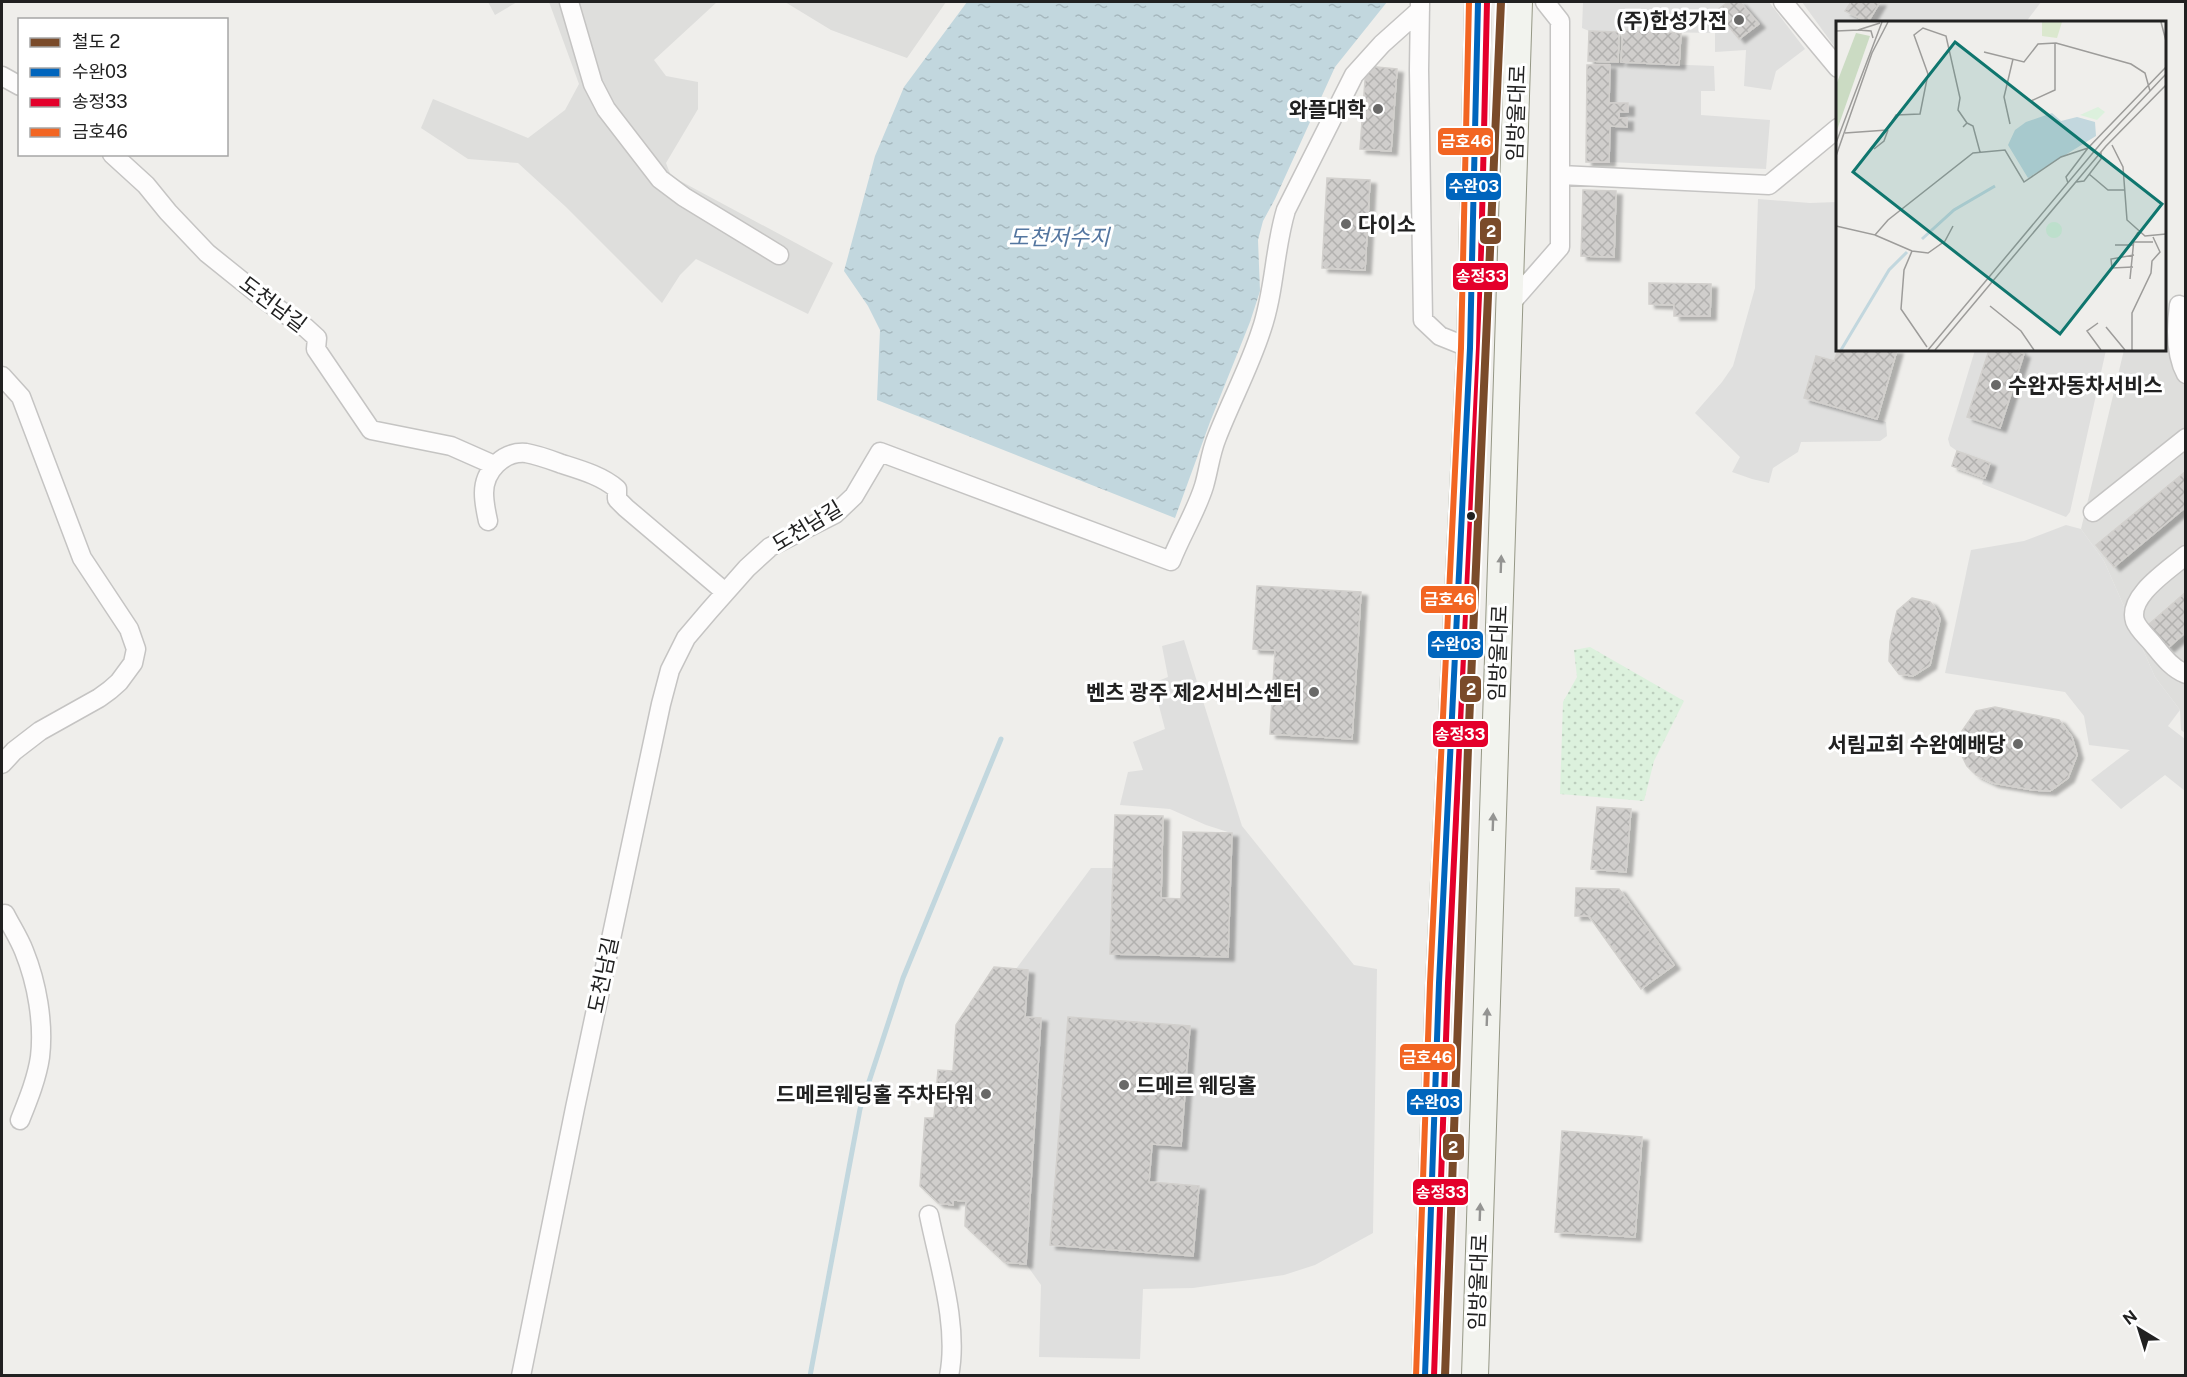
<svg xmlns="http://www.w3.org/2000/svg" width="2187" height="1377" viewBox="0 0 2187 1377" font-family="'Public Sans','Noto Sans KR',sans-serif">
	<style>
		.residential { fill: #dededc }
		.park { fill: url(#park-dots) }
		.parking { fill: #dfdfde }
		.water { fill: url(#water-ripples) }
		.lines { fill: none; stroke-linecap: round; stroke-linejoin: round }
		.stream { stroke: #c2d7de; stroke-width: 5 }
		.building { fill: url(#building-cross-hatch); stroke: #d2d0cd; stroke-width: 1.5; filter: url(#shadow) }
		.street-casing { stroke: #c5c4c3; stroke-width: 21 }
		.secondary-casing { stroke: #959785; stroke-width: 28 }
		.street { stroke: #fdfcfc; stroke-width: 18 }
		.secondary { stroke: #f2f3ee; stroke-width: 26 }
		.bus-1-casing { stroke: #fff; stroke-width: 10 }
		.bus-2-casing { stroke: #fff; stroke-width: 10 }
		.bus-3-casing { stroke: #fff; stroke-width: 10 }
		.bus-1 { stroke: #0065bd; stroke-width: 6 }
		.bus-2 { stroke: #e4002b; stroke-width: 6 }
		.bus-3 { stroke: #f26522; stroke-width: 6 }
		.rail-1-casing { stroke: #fff; stroke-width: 12 }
		.rail-1 { stroke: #7a4b2a; stroke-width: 8 }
		.oneway { fill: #949492 }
		.poi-dot { fill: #696968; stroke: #fff; stroke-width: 2 }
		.bus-dot { fill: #212121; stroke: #fff; stroke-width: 2 }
		.labels { text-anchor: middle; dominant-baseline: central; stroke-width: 6; stroke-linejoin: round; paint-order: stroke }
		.poi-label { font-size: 21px; font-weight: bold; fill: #212121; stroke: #fff; text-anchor: end }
		.street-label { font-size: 21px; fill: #212121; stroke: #fff }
		.water-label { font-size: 22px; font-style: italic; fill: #5476a0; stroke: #fff }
		.inset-river { fill: none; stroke: #c2d7de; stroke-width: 3 }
		.inset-road { fill: none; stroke: #9d9c9a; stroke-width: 1.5 }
		.view { fill: #0f766e; fill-opacity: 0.15; stroke: #0f766e; stroke-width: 3 }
		.inset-edge { fill: none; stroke: #212121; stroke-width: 3 }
		.line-badge { stroke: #fff; stroke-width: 2 }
		.badge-label { font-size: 16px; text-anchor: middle; font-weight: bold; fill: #fff }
	</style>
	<defs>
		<pattern id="park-dots" width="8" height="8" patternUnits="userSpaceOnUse" patternTransform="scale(1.5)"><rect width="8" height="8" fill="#dcf1dd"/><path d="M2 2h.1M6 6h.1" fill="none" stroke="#bccebd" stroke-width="1.8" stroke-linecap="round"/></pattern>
		<pattern id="water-ripples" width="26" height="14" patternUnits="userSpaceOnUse" patternTransform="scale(1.5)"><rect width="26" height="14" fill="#c2d7de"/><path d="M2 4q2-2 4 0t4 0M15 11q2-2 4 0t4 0" fill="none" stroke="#a6b8be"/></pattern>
		<pattern id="building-cross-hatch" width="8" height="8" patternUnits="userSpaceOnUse" patternTransform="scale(1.5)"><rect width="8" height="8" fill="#d0cecc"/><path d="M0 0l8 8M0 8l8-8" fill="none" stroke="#b2b1af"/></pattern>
		<filter id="shadow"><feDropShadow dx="6" dy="4" stdDeviation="1.5" flood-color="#0004"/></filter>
	</defs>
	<rect width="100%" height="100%" fill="#efeeeb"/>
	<!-- residential -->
	<path class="residential" d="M488,2H517L495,15Z
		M549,2H717L654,60L666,76L698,82V109L666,163L671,176L833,263L808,314L696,259L680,275L662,303L566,207L518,163L468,159L421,128L433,99L528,138L565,110L579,84Z
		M785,2H946L907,58L831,30Z
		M2165,318L2185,320V733L2181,730L2180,710L2155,677L2104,561L2081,529L2124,350H2164Z"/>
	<!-- park -->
	<path class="park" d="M1590,647L1684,701L1654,761L1644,801L1560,794L1563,702L1577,677L1574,650Z"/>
	<!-- parking -->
	<path class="parking" d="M1577,2H1728L1716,11L1739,39L1758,24L1740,2H1769L1805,49L1776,71L1771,90L1744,86L1746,50L1715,52V33L1589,31L1582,28L1583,3Z
		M1802,2H2041L2026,22H1838L1837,50Z
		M1610,62L1714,66L1715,91H1701V115L1770,120L1766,169L1609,162L1610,126H1627L1619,118V112H1628V104L1609,103Z
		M1758,199L1810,203L1837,202L1838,350L1834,361L1816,357L1804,398L1886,422L1887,436L1880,441L1801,442L1798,452L1773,468L1769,483L1752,479L1732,472L1740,457L1695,413L1722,382L1733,366L1755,288Z
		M1975,350H2106L2070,512L2066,517L1982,484L1990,463L1957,451L1950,446L1948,439Z
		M2066,525L2081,529L2104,561L2155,677L2180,710L2168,726L2185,739V791L2165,775L2121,809L2091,780L2130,750L2089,745L2084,716L2065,692L1945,673L1971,550L2024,541Z
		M1184,640L1242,826L1354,965L1377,969L1373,1233L1315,1265L1284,1275L1193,1288L1143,1289L1140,1359L1039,1357L1041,1285L1026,1264L1041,1018L1025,1017L1028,970L1016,969L1091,868H1113L1111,954L1228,957L1231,833L1206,825L1170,809L1120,805L1128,772L1143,770L1133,742L1165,729L1153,683L1168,677L1162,646Z"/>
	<!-- water -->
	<path class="water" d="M967,2H1387L1335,67L1275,199L1263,221L1258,240L1260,291L1250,322L1210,422L1175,518L877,400L880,330L868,306L844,271L875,156L904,87Z"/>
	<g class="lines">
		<!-- stream -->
		<path class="stream" d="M810,1376L860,1109L903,978L1001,739"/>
	</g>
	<!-- building -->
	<path class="building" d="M1728,2H1740L1759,24L1739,39L1716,11Z
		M1851,2H1880L1868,22L1845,11Z
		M1623,30L1681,33L1679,65L1621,62Z
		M1589,31L1619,32L1618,62L1588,61Z
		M1587,65H1610L1609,103H1628V112H1619V118H1627V127L1610,126L1609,162H1586Z
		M1366,66L1397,69L1391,151L1360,149Z
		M1327,178L1370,180L1365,270L1322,268Z
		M1583,190L1616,191L1614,257L1581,256Z
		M1649,283L1711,284L1710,316H1674V305L1649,304Z
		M1838,350H1897L1877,419L1804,398L1816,356L1834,361Z
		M1989,350H2020L2019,352L2024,354L2000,428L1967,417Z
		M1957,451L1990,463L1985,478L1952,466Z
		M2186,471V507L2114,567L2096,545Z
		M1257,586L1361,592L1352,739L1270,734L1275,650L1253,649Z
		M2186,592V632L2168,648L2148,625Z
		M1912,598L1930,602L1935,608L1940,619L1930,665L1913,676L1899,674L1889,661L1890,641L1897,611Z
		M1995,707L2059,720L2072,737L2077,755L2068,778L2050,791L2033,790L1993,783L1976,775L1967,766L1960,752L1962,731L1976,711Z
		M1597,807L1631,809L1626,872L1591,869Z
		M1115,815L1163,816L1161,898L1181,899L1183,832L1232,833L1228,957L1110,954Z
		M1576,888L1619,889L1674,965L1641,989L1589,916H1575Z
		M994,967L1028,970L1025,1017L1041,1018L1026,1264L1004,1262L965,1226L966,1201L953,1200V1205L938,1203L920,1186L925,1118H934L938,1070L953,1071L956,1025Z
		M1068,1017L1190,1026L1181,1146L1152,1144L1149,1182L1199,1186L1193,1256L1050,1245Z
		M1562,1131L1642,1137L1635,1237L1555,1232Z"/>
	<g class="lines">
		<defs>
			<path id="street" d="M569,2L593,84L606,109L660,179L684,197L779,255
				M1783,2L1838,68
				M1420,3L1419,70L1423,320L1440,336L1470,348
				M2,76L20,86
				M112,154L146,185L168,212L207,253L268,302L306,328L317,338L316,349L371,430L451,446L494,465
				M1560,175L1769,185L1838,128
				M1510,304L1560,247V21L1545,2
				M2179,305C2176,327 2175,354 2186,374
				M2,376L21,397L82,558L129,629L136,649L133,663L119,682L110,690L99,698L40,731L14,751L2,764
				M2093,512L2186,438
				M488,521C486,512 484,502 484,493C484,471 503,451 526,453C538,455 551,460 562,464C581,470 602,476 617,489V499L626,508L725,592
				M2186,555C2169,570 2127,596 2135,621C2138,629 2147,637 2152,643C2162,655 2171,668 2186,674
				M5,914C11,926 19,938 24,951C37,983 44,1023 40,1057C37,1078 28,1100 20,1120
				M929,1215C939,1265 959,1326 949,1376
				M521,1376L575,1108L661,704L670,670L686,638L709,611L747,568L770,547L835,514L854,496L880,452L1171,561C1181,535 1196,512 1204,486C1209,469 1210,454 1217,437C1231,401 1249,368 1261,331C1275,291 1274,249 1286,210L1354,75L1382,44L1420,10"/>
			<path id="secondary" d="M1425,1376L1439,983L1470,348L1478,2
				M1475,1376L1519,2"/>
		</defs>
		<!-- street casing -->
		<use href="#street" class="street-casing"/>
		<!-- secondary casing -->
		<use href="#secondary" class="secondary-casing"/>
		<!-- street -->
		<use href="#street" class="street"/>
		<!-- secondary -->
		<use href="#secondary" class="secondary"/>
		<defs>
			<path id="bus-1" d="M1425,1376L1439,983L1470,348L1478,2"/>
			<path id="bus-2" d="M1434,1376L1448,983L1479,348L1487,2"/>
			<path id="bus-3" d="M1416,1376L1430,983L1461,348L1469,2"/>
		</defs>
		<!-- bus-1 casing -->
		<use href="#bus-1" class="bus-1-casing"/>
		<!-- bus-2 casing -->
		<use href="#bus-2" class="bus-2-casing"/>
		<!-- bus-3 casing -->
		<use href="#bus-3" class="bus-3-casing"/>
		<!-- bus-1 -->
		<use href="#bus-1" class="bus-1"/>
		<!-- bus-2 -->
		<use href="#bus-2" class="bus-2"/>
		<!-- bus-3 -->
		<use href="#bus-3" class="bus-3"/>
		<defs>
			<path id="rail-1" d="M1445,1376L1468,748L1501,2"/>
		</defs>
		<!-- rail-1 casing -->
		<use href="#rail-1" class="rail-1-casing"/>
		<!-- rail-1 -->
		<use href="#rail-1" class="rail-1"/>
	</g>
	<!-- one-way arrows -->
	<defs><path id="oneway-solid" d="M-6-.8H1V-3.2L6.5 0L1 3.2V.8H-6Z" transform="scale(1.5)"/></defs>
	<g class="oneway">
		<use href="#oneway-solid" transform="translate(1501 564) rotate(-88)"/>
		<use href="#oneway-solid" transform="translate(1493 822) rotate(-88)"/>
		<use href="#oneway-solid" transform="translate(1487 1017) rotate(-88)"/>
		<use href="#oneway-solid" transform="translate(1480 1212) rotate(-88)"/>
	</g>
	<!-- markers -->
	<g class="poi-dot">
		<circle cx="1739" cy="20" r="6"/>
		<circle cx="1378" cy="109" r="6"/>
		<circle cx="1346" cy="224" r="6"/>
		<circle cx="1996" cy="385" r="6"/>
		<circle cx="1314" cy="692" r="6"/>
		<circle cx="2018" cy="744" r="6"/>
		<circle cx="1124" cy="1085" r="6"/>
		<circle cx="986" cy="1094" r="6"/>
	</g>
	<circle class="bus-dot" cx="1471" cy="516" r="5"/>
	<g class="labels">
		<!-- poi labels -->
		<g class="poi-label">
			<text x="1727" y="20">(주)한성가전</text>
			<text x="1366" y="109">와플대학</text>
			<text x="1358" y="224" text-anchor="start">다이소</text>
			<text x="2008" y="385" text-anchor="start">수완자동차서비스</text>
			<text x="1302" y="692">벤츠 광주 제2서비스센터</text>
			<text x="2006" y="744">서림교회 수완예배당</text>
			<text x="1136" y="1085" text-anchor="start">드메르 웨딩홀</text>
			<text x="974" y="1094">드메르웨딩홀 주차타워</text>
		</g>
		<!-- street labels -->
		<g class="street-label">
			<text transform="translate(1516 113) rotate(-88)">임방울대로</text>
			<text transform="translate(273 304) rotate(37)">도천남길</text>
			<text transform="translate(807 526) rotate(-31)">도천남길</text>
			<text transform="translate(1498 653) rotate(-88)">임방울대로</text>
			<text transform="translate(603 975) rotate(-78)">도천남길</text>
			<text transform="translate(1478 1282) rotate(-88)">임방울대로</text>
		</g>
		<!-- water labels -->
		<g class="water-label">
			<text x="1059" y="237">도천저수지</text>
		</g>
	</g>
	<!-- overview -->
	<g transform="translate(1836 21)">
		<rect width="330" height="330" fill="#efeeeb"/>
		<path d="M206,1H226L221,17L206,15Z" fill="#dbe8ce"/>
		<path d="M20,12L34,15L0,112V64Z" fill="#cbdbc3"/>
		<path d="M262,86L269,91L261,99L244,94ZM210 209a8 8 0 1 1 16 0a8 8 0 1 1-16 0Z" fill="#dcf1dd"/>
		<path d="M216,92L225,100L241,96L259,101L260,115L192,157L172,124L179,109L190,101Z" fill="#c2d7de"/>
		<path class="inset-river" d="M86,218L118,189L159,165M5,329L53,249L71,231"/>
		<path class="inset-road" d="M325,1L330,20M0,10L23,9M37,17L35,10L22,9L44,2M148,31L188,41L202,23L220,22L295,43L309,52L314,70M195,80L219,69V22M174,103L168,76L177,38M127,106L131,102L137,105L144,131M9,112L51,109L60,94L84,93L92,53L78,14L87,7L110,15L124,77L122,89L131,102M0,122L46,1M276,124L287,146L291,199L309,215L330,213M38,128L48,120L52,109M0,135L36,32L52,1M253,153L272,169H288M240,161L248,160L265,138V131M232,162L230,156L252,127L330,46M0,205L39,214L52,199L137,132L169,129L188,161L225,136L252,127M39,214L76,230L92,232L109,220L117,205M298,221H317M279,224H298M76,230L68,249L65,288L91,326M297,246L276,247L275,238L298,234M294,258L298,218L302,211M154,285L185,310L198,329M262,302L251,310L265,329M270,306L289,329M92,329L266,121L330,53M99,329L270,125L330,64M296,329V292L315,252L316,240L324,231L317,216"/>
		<path class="view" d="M119,21L326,183L224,313L17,151Z"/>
		<rect width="330" height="330" class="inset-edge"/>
	</g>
	<g class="line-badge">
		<rect x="1437" y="127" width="57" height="29" rx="6" fill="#f26522"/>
		<rect x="1445" y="172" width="57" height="29" rx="6" fill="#0065bd"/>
		<rect x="1479" y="217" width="23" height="28" rx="6" fill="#7a4b2a"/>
		<rect x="1452" y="262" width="57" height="29" rx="6" fill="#e4002b"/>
		<rect x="1420" y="585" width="57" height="29" rx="6" fill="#f26522"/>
		<rect x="1427" y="630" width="57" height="29" rx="6" fill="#0065bd"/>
		<rect x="1459" y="675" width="23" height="28" rx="6" fill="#7a4b2a"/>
		<rect x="1432" y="720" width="57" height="28" rx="6" fill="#e4002b"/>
		<rect x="1399" y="1043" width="57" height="28" rx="6" fill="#f26522"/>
		<rect x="1406" y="1088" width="57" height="28" rx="6" fill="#0065bd"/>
		<rect x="1442" y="1133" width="23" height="28" rx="6" fill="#7a4b2a"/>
		<rect x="1412" y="1178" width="57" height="28" rx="6" fill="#e4002b"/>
	</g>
	<g class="badge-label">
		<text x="1466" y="147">금호46</text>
		<text x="1474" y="192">수완03</text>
		<text x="1491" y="237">2</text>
		<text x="1481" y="282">송정33</text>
		<text x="1449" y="605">금호46</text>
		<text x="1456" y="650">수완03</text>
		<text x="1471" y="695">2</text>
		<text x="1460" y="740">송정33</text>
		<text x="1427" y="1063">금호46</text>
		<text x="1435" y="1108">수완03</text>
		<text x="1453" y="1153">2</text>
		<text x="1441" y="1198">송정33</text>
	</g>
	<!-- border -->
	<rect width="2187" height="1377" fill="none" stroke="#212121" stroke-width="6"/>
	<!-- legend -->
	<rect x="18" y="18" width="210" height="138" fill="#ffffff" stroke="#a6a6a6" stroke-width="1.5"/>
	<rect x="30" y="38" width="30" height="9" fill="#7a4b2a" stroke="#a6a6a6" stroke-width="1.5"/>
	<text x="72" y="48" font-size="18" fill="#212121">철도 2</text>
	<rect x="30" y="68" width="30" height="9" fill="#0065bd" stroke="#a6a6a6" stroke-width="1.5"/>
	<text x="72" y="78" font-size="18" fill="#212121">수완03</text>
	<rect x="30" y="98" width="30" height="9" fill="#e4002b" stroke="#a6a6a6" stroke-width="1.5"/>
	<text x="72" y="108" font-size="18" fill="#212121">송정33</text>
	<rect x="30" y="128" width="30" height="9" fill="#f26522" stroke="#a6a6a6" stroke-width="1.5"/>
	<text x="72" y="138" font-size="18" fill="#212121">금호46</text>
	<!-- north arrow -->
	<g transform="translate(2139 1329) rotate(322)" stroke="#ffffff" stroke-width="4.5" paint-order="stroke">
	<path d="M0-4.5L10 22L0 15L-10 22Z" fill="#212121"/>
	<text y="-9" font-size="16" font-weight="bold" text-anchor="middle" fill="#212121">N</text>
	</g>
</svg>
